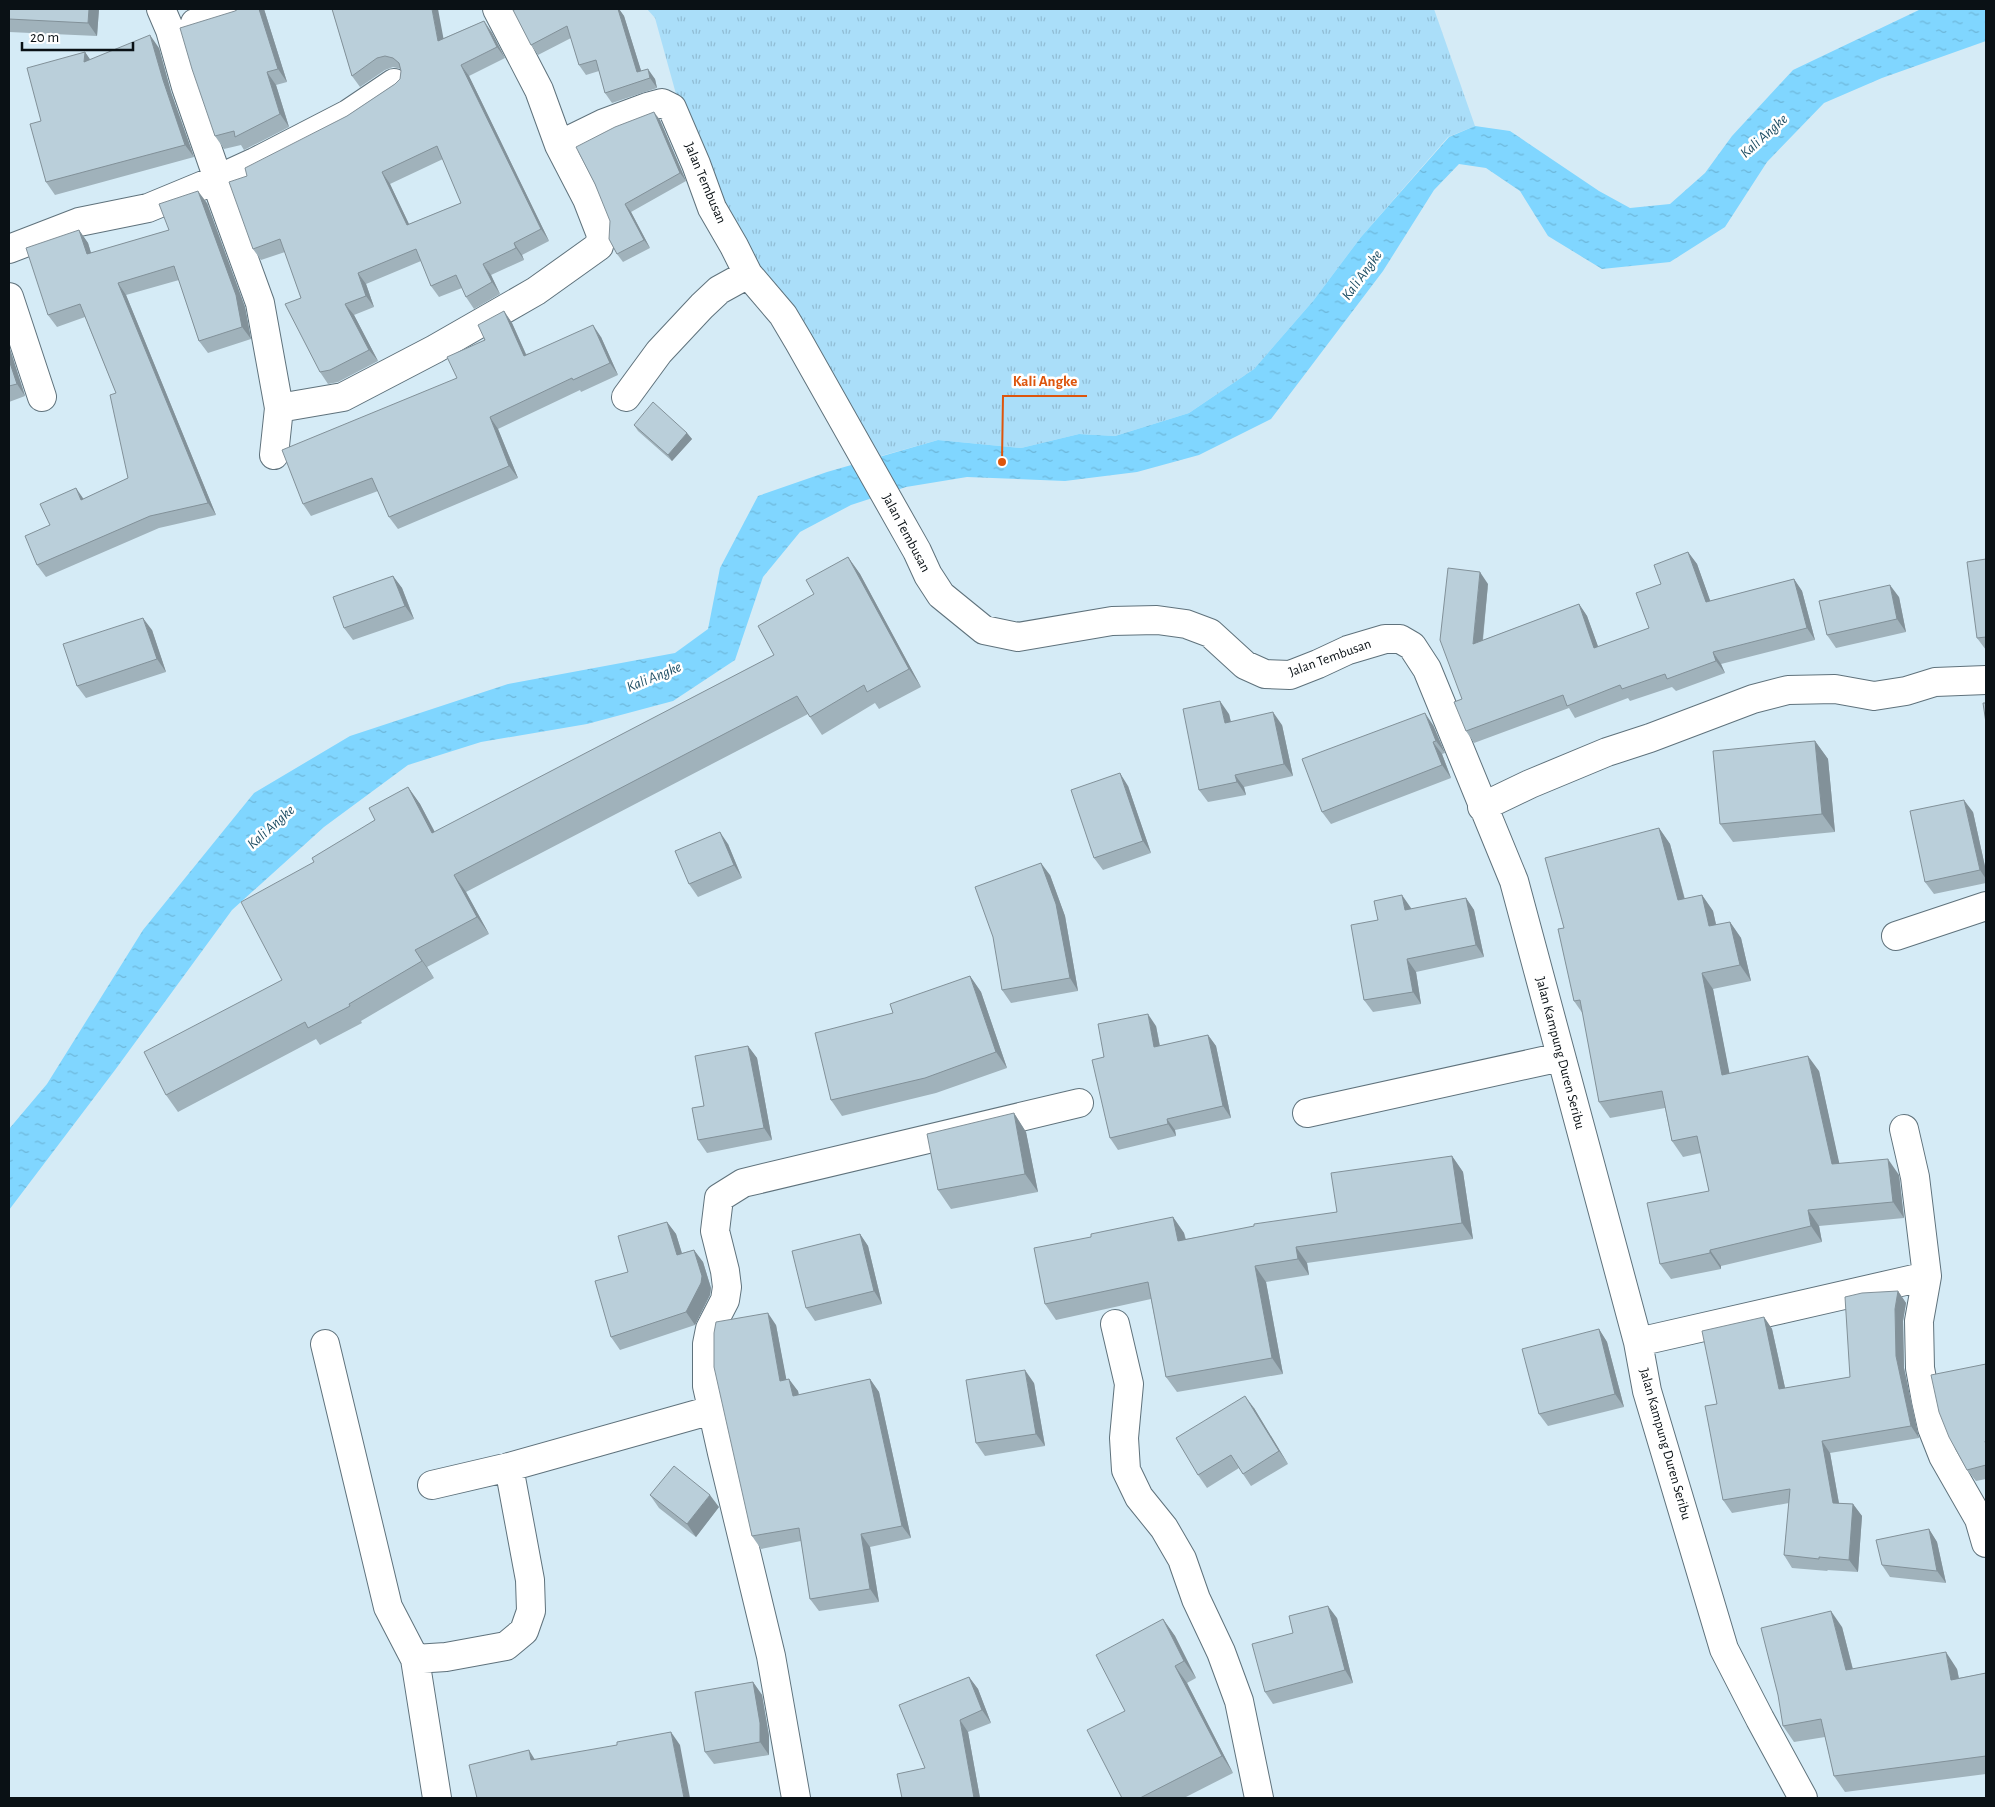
<svg xmlns="http://www.w3.org/2000/svg" width="1995" height="1807" viewBox="0 0 1995 1807" font-family="'Alegreya Sans',sans-serif">
	<style>
		.grass { fill: url(#grass-tufts) }
		.water { fill: url(#water-ripples) }
		.lines { fill: none; stroke-linecap: round; stroke-linejoin: round }
		.minor-casing { stroke: #5f727c; stroke-width: 30 }
		.minor { stroke: #fff; stroke-width: 28 }
		.wall { fill: #a0b2bb; fill-rule: evenodd }
		.shaded-wall { fill: #829199 }
		.building { fill: #bacfda; stroke: #829199; fill-rule: evenodd }
		.labels { text-anchor: middle; dominant-baseline: central; stroke-width: 5; stroke-linejoin: round; paint-order: stroke }
		.street-label { font-size: 14px; fill: #0a1115; stroke: #fff }
		.water-label { font-size: 15px; font-style: italic; fill: #1e4e64; stroke: #fff }
		.leader { fill: none; stroke: #dd550c; stroke-width: 2 }
		.callout-dot { fill: #dd550c; stroke: #fff; stroke-width: 2 }
		.callout-label { font-size: 15px; text-anchor: middle; font-weight: bold; fill: #dd550c; stroke: #fff; stroke-width: 5; stroke-linejoin: round; paint-order: stroke }
	</style>
	<defs>
		<pattern id="grass-tufts" width="24" height="20" patternUnits="userSpaceOnUse" patternTransform="scale(1.25)"><rect width="24" height="20" fill="#aadef9"/><path d="M3 7l-1-3M5 7V3M7 7l1-3M15 17l-1-3M17 17v-4M19 17l1-3" fill="none" stroke="#91bdd5"/></pattern>
		<pattern id="water-ripples" width="26" height="14" patternUnits="userSpaceOnUse" patternTransform="scale(1.25)"><rect width="26" height="14" fill="#80d6ff"/><path d="M2 4q2-2 4 0t4 0M15 11q2-2 4 0t4 0" fill="none" stroke="#6db7da"/></pattern>
	</defs>
	<rect width="100%" height="100%" fill="#d5ebf6"/>
	<!-- grass -->
	<path class="grass" d="M647,9H1434L1475,126L1448,137L1361,237L1313,301L1254,369L1189,413L1115,436L1079,434L1021,448L938,440L874,458L767,292L684,123L655,18Z"/>
	<!-- water -->
	<path class="water" d="M1921,9H1986V41L1882,78L1824,103L1767,162L1725,227L1670,262L1602,269L1548,236L1520,191L1486,168L1459,164L1434,190L1383,271L1271,419L1199,455L1137,472L1065,481L967,477L906,487L851,505L800,532L763,577L735,660L673,701L587,724L481,742L408,765L324,827L232,910L115,1070L9,1210V1129L47,1084L143,930L254,793L350,736L508,684L675,653L708,629L720,568L758,496L827,472L938,440L1021,448L1079,434L1115,436L1189,413L1254,369L1313,301L1361,237L1449,137L1475,126L1510,131L1599,191L1630,208L1670,204L1705,173L1732,136L1793,70Z"/>
	<g class="lines">
		<defs>
			<path id="minor" d="M161,9L170,30L186,87L218,179L220,193L260,303L279,408L274,455
				M195,23L239,9
				M559,145L604,123L647,107L662,103L672,108L696,164L712,208L734,246L748,274L783,315L799,342L917,551L928,575L941,595L984,630L1018,637L1112,621L1157,620L1186,624L1210,633L1245,665L1265,674L1290,675L1318,664L1348,650L1385,639H1400L1412,646L1427,669L1514,881L1638,1342L1647,1391L1724,1649L1760,1719L1803,1798
				M9,249L79,222L148,208L218,179L255,162L348,114L394,83
				M9,297L42,397
				M626,397L659,352L702,306L719,290L748,274
				M279,408L343,397L435,349L536,291L599,246L601,235L587,199L559,145L539,90L497,9
				M1482,807L1530,784L1607,752L1650,738L1753,699L1788,690L1835,689L1874,696L1906,691L1935,682L1986,680
				M1896,936L1986,906
				M1307,1113L1561,1057
				M1904,1129L1915,1177L1927,1276L1919,1321L1920,1368L1926,1401L1932,1428L1943,1456L1979,1519L1986,1543
				M1115,1324L1129,1384L1124,1438L1126,1470L1139,1497L1164,1528L1182,1559L1196,1599L1221,1652L1239,1701L1259,1798
				M1638,1342L1927,1276
				M325,1344L388,1607L415,1659L446,1657L506,1646L524,1631L531,1611L530,1580L509,1467
				M432,1485L509,1467L712,1410
				M415,1659L437,1798
				M796,1798L771,1656L722,1453L707,1386V1344L710,1329L725,1300L727,1287L725,1271L715,1231L719,1198L743,1183L1079,1103"/>
		</defs>
		<!-- minor casing -->
		<use href="#minor" class="minor-casing"/>
		<!-- minor -->
		<use href="#minor" class="minor"/>
	</g>
	<!-- wall -->
	<path class="wall" d="M9,9H99L97,36L9,32Z
		M238,9H264L287,82L276,85L289,127L244,150L241,145L224,149L215,136L235,11Z
		M332,9L444,38L484,21L492,33L505,58L469,76L549,241L522,255L524,260L491,275L500,294L474,309L466,297L462,288L439,297L431,286L421,261L366,284L374,307L354,315L378,361L338,382L328,384L320,372L301,298L285,252L261,260L253,249L247,176L347,116L395,84L400,79L401,71V69L393,67L385,70L360,87L352,76ZM443,159L461,203L409,224L390,184Z
		M517,9H619L624,16L641,71L655,79L657,88L612,103L605,93L599,71L586,75L579,65L571,38L538,55L531,45Z
		M159,48L171,92L194,157L55,195L46,182L41,121L85,52L90,60Z
		M660,120L686,181L631,212L650,248L623,262L617,254L609,239Z
		M207,203L245,307L251,339L208,353L199,341L179,280L126,295L216,515L159,528L46,577L37,565L50,525L83,499L128,478L116,393L85,317L57,327L48,315L79,230L88,243L91,253L169,230Z
		M504,311L512,323L526,354L601,337L618,375L581,392L580,390L498,429L518,478L398,529L389,517L378,491L311,516L303,504L457,378Z
		M9,346L25,396L9,402Z
		M634,425L687,433L692,439L672,461L638,431Z
		M1688,552L1697,564L1710,601L1794,579L1802,591L1815,640L1721,664L1725,673L1676,691L1672,687L1630,701L1628,698L1575,718L1569,708L1474,743L1466,731L1462,699L1488,584L1483,640L1579,604L1587,616L1598,647L1649,628L1661,584Z
		M848,557L860,574L921,687L879,709L875,703L822,735L808,714L466,892L489,934L427,967L434,978L361,1021L362,1023L320,1045L316,1039L178,1112L166,1095L282,980L314,862L375,820L408,787L420,804L435,832L774,655L814,594Z
		M1986,559V650L1977,638Z
		M393,576L402,588L414,619L353,640L344,628Z
		M1899,597L1906,632L1836,648L1827,635Z
		M152,630L166,672L86,698L77,686Z
		M1229,714L1231,722L1282,725L1293,776L1244,787L1246,795L1208,802L1199,790Z
		M1433,725L1445,753L1442,754L1451,778L1331,824L1322,812Z
		M1815,741L1828,759L1835,832L1733,842L1720,824Z
		M1128,786L1151,853L1103,870L1094,858Z
		M1973,812L1986,871V883L1934,894L1925,882Z
		M1659,828L1670,844L1685,899L1702,895L1713,911L1716,925L1730,922L1741,938L1751,981L1713,989L1729,1073L1819,1071L1839,1164L1899,1175L1904,1218L1819,1226L1822,1242L1721,1266V1269L1671,1279L1660,1264L1709,1191L1701,1153L1683,1157L1672,1141L1665,1108L1610,1118L1599,1102L1583,1014L1574,1001L1564,928Z
		M728,844L742,878L698,897L689,884Z
		M1050,875L1065,916L1078,991L1011,1003L1002,990Z
		M1466,898L1474,910L1484,957L1416,972L1421,1004L1373,1012L1364,1000L1378,920L1411,908V909Z
		M970,976L981,992L1007,1068L936,1093L842,1116L831,1100L893,1013Z
		M1156,1026L1160,1046L1208,1035L1216,1046L1231,1118L1175,1130L1176,1136L1118,1150L1110,1138L1104,1057Z
		M748,1046L757,1058L772,1140L707,1153L698,1140L704,1106Z
		M1014,1113L1026,1132L1038,1192L951,1209L938,1190Z
		M1452,1156L1463,1172L1473,1239L1307,1263L1309,1275L1266,1282L1283,1374L1177,1392L1166,1377L1151,1299L1056,1320L1045,1304L1091,1237L1173,1217L1184,1233L1186,1239L1337,1212Z
		M667,1222L676,1234L682,1253L694,1250L703,1262L711,1288L710,1295L695,1325L620,1350L611,1337L628,1272Z
		M860,1234L868,1246L882,1304L815,1321L806,1308Z
		M1898,1291L1906,1303L1903,1321L1904,1368L1919,1438L1830,1453L1839,1503L1853,1504L1862,1516L1858,1572L1827,1570L1828,1571L1792,1568L1784,1555L1789,1503L1732,1513L1723,1500L1717,1404L1764,1317L1772,1329L1785,1388L1850,1377Z
		M776,1325L786,1380L798,1391L799,1395L870,1379L879,1392L911,1538L870,1547L879,1602L819,1611L810,1599L801,1541L761,1549L752,1536Z
		M1599,1329L1607,1342L1624,1407L1548,1426L1539,1414Z
		M1986,1364V1479L1976,1481L1967,1470Z
		M1034,1383L1045,1446L985,1456L976,1443Z
		M1254,1408L1288,1464L1251,1486L1239,1468L1207,1488L1198,1475Z
		M650,1495L719,1507L696,1537L659,1508Z
		M1929,1529L1937,1542L1946,1583L1890,1577L1882,1565Z
		M1337,1618L1353,1683L1273,1704L1265,1692L1293,1633Z
		M1163,1619L1175,1636L1196,1678L1187,1683L1233,1773L1184,1798H1122L1125,1711Z
		M1842,1627L1853,1669H1957L1959,1678L1986,1673V1774L1845,1792L1834,1776L1825,1737L1794,1742L1783,1726Z
		M969,1677L978,1689L991,1723L968,1732L980,1798H902L925,1768Z
		M753,1682L762,1695L769,1736V1755L714,1764L705,1752Z"/>
	<!-- shaded-wall -->
	<path class="shaded-wall" d="M89,9H99L97,36L88,23Z
		M259,9H264L287,82L278,69Z
		M432,9H438L446,52L438,41Z
		M618,9H619L624,16L644,80L637,72Z
		M484,21L492,33L505,58L497,47Z
		M150,35L159,48L171,92L194,157L185,145L163,80Z
		M85,52L94,65L84,62Z
		M461,65L469,76L549,241L541,229Z
		M648,69L655,79L657,88L650,78Z
		M267,72L276,85L289,127L280,114Z
		M654,112L660,120L686,181L680,173Z
		M382,172L390,184L415,237L407,225Z
		M198,191L207,203L245,307L251,339L242,327Z
		M625,204L631,212L650,248L644,240Z
		M79,230L88,243L95,266L87,254Z
		M514,243L522,255L524,260L516,248Z
		M483,264L491,275L500,294L492,282Z
		M358,273L366,284L374,307L366,296Z
		M118,283L126,295L216,515L208,503Z
		M345,304L354,315L378,361L369,350Z
		M504,311L512,323L532,368L524,356Z
		M593,325L601,337L618,375L610,363Z
		M9,346L25,396L17,384L9,360Z
		M490,417L498,429L518,478L509,466Z
		M687,433L692,439L672,461L668,455Z
		M76,488L85,501L81,500Z
		M1688,552L1697,564L1715,614L1706,602Z
		M848,557L860,574L921,687L909,669Z
		M1480,572L1488,584L1481,656L1473,644Z
		M393,576L402,588L414,619L405,606Z
		M1794,579L1802,591L1815,640L1807,628Z
		M1890,585L1899,597L1906,632L1897,619Z
		M1579,604L1587,616L1603,660L1594,648Z
		M143,618L152,630L166,672L157,659Z
		M1713,652L1721,664L1725,673L1716,661Z
		M1220,701L1229,714L1234,736L1225,723Z
		M1273,712L1282,725L1293,776L1284,764Z
		M1425,713L1433,725L1445,753L1436,741Z
		M1815,741L1828,759L1835,832L1822,814Z
		M1433,742L1442,754L1451,778L1442,765Z
		M1120,773L1128,786L1151,853L1143,841Z
		M1235,775L1244,787L1246,795L1237,782Z
		M408,787L420,804L444,850L432,833Z
		M1964,800L1973,812L1986,871V879L1980,870Z
		M1659,828L1670,844L1689,916L1678,900Z
		M720,832L728,844L742,878L734,865Z
		M1041,863L1050,875L1065,916L1078,991L1070,978Z
		M454,875L466,892L489,934L477,917Z
		M1402,895L1411,908L1414,923L1405,910Z
		M1702,895L1713,911L1720,942L1709,926Z
		M1466,898L1474,910L1484,957L1476,945Z
		M1730,922L1741,938L1751,981L1740,965Z
		M415,950L427,967L434,978L422,961Z
		M1407,959L1416,972L1421,1004L1413,992Z
		M1702,973L1713,989L1733,1091L1722,1075Z
		M970,976L981,992L1007,1068L996,1052Z
		M1148,1014L1156,1026L1162,1058L1154,1047Z
		M1208,1035L1216,1046L1231,1118L1223,1106Z
		M748,1046L757,1058L772,1140L764,1128Z
		M1808,1056L1819,1071L1843,1180L1832,1164Z
		M1014,1113L1026,1132L1038,1192L1025,1174Z
		M1167,1119L1175,1130L1176,1136L1168,1124Z
		M1452,1156L1463,1172L1473,1239L1462,1223Z
		M1888,1159L1899,1175L1904,1218L1893,1202Z
		M1808,1210L1819,1226L1822,1242L1811,1226Z
		M1173,1217L1184,1233L1189,1256L1178,1241Z
		M667,1222L676,1234L686,1267L677,1255Z
		M860,1234L868,1246L882,1304L874,1291Z
		M1296,1247L1307,1263L1309,1275L1298,1259Z
		M694,1250L703,1262L711,1288L710,1295L695,1325L686,1312Z
		M1710,1250L1721,1266V1269L1710,1253Z
		M1255,1266L1266,1282L1283,1374L1272,1358Z
		M1898,1291L1906,1303L1903,1321L1904,1368L1919,1438L1911,1426L1896,1356L1895,1309Z
		M768,1313L776,1325L789,1393L780,1381Z
		M1764,1317L1772,1329L1788,1401L1779,1389Z
		M1599,1329L1607,1342L1624,1407L1615,1394Z
		M1025,1370L1034,1383L1045,1446L1036,1434Z
		M789,1379L798,1391L801,1408L793,1396Z
		M870,1379L879,1392L911,1538L902,1526Z
		M1245,1396L1254,1408L1288,1464L1279,1451Z
		M1822,1441L1830,1453L1841,1515L1833,1503Z
		M710,1495L719,1507L696,1537L687,1524Z
		M1853,1504L1862,1516L1858,1572L1849,1560Z
		M1929,1529L1937,1542L1946,1583L1937,1571Z
		M861,1534L870,1547L879,1602L870,1589Z
		M1328,1606L1337,1618L1353,1683L1345,1670Z
		M1831,1611L1842,1627L1857,1686L1846,1670Z
		M1163,1619L1175,1636L1196,1678L1184,1661Z
		M1946,1652L1957,1669L1962,1696L1951,1680Z
		M1175,1666L1187,1683L1233,1773L1222,1756Z
		M969,1677L978,1689L991,1723L982,1710Z
		M753,1682L762,1695L769,1736V1755L760,1742Z
		M960,1720L968,1732L980,1798H974Z
		M671,1732L680,1745L690,1798H684Z
		M529,1750L537,1763L531,1760Z"/>
	<!-- building -->
	<path class="building" d="M9,9H89L88,23L9,19Z
		M238,9H259L278,69L267,72L280,114L235,137L234,131L215,136L192,69L180,28L235,11Z
		M332,9H432L438,41L484,21L497,47L461,65L541,229L514,243L516,248L483,264L492,282L466,297L456,275L431,286L416,249L358,273L366,296L345,304L369,350L330,370L320,372L285,304L301,298L280,239L253,249L229,182L247,176L245,168L347,116L395,84L400,79L401,71L399,63L393,58L385,56L377,58L352,76ZM437,146L461,203L407,225L382,172Z
		M517,9H618L637,72L648,69L650,78L605,93L596,60L579,65L567,26L531,45L513,10Z
		M150,35L163,80L185,145L46,182L30,124L41,121L27,68L85,52L84,62Z
		M654,112L680,173L625,204L644,240L617,254L609,239L610,221L595,184L576,147L615,127Z
		M198,191L236,295L242,327L199,341L174,266L118,283L208,503L150,516L37,565L25,536L50,525L40,504L76,488L81,500L128,478L110,395L116,393L80,304L48,315L26,248L79,230L87,254L169,230L159,204Z
		M504,311L524,356L593,325L610,363L573,380L572,378L490,417L509,466L389,517L372,478L303,504L282,450L457,378L447,357L485,340L478,325Z
		M9,360L17,384L9,386Z
		M653,402L687,433L668,455L634,425Z
		M1688,552L1706,602L1794,579L1807,628L1713,652L1716,661L1667,679L1665,674L1622,689L1620,685L1567,706L1563,695L1466,731L1454,702L1462,699L1440,640L1448,568L1480,572L1473,644L1579,604L1594,648L1649,628L1636,593L1661,584L1654,565Z
		M848,557L909,669L867,692L864,685L810,717L797,696L454,875L477,917L415,950L422,961L349,1004L350,1006L308,1028L305,1022L166,1095L144,1052L282,980L241,902L314,862L312,858L375,820L369,808L408,787L432,833L774,655L758,626L814,594L806,580Z
		M1986,559V637L1977,638L1967,562Z
		M393,576L405,606L344,628L333,597Z
		M1890,585L1897,619L1827,635L1819,601Z
		M143,618L157,659L77,686L63,644Z
		M1220,701L1225,723L1273,712L1284,764L1235,775L1237,782L1199,790L1183,709Z
		M1983,703H1986V723Z
		M1425,713L1436,741L1433,742L1442,765L1322,812L1302,759Z
		M1815,741L1822,814L1720,824L1713,751Z
		M1120,773L1143,841L1094,858L1071,790Z
		M1964,800L1980,870L1925,882L1910,811Z
		M1659,828L1678,900L1702,895L1709,926L1730,922L1740,965L1702,973L1722,1075L1808,1056L1832,1164L1888,1159L1893,1202L1808,1210L1811,1226L1710,1250V1253L1660,1264L1647,1203L1709,1191L1697,1136L1672,1141L1662,1091L1599,1102L1580,1000L1574,1001L1558,929L1564,928L1545,858Z
		M720,832L734,865L689,884L675,851Z
		M1041,863L1056,904L1070,978L1002,990L993,937L975,887Z
		M1402,895L1405,910L1466,898L1476,945L1407,959L1413,992L1364,1000L1351,925L1378,920L1374,901Z
		M970,976L996,1052L925,1078L831,1100L815,1033L893,1013L890,1004Z
		M1148,1014L1154,1047L1208,1035L1223,1106L1167,1119L1168,1124L1110,1138L1092,1060L1104,1057L1098,1024Z
		M748,1046L764,1128L698,1140L692,1108L704,1106L695,1056Z
		M1014,1113L1025,1174L938,1190L927,1134Z
		M1452,1156L1462,1223L1296,1247L1298,1259L1255,1266L1272,1358L1166,1377L1148,1282L1045,1304L1034,1248L1091,1237V1234L1173,1217L1178,1241L1254,1226V1224L1337,1212L1331,1173Z
		M667,1222L677,1255L694,1250L702,1276L701,1283L686,1312L611,1337L595,1281L628,1272L618,1236Z
		M860,1234L874,1291L806,1308L792,1251Z
		M1898,1291L1895,1309L1896,1356L1911,1426L1822,1441L1833,1503L1853,1504L1849,1560L1819,1557V1559L1784,1555L1790,1489L1723,1500L1705,1406L1717,1404L1702,1331L1764,1317L1779,1389L1850,1377L1845,1297L1862,1293Z
		M768,1313L780,1381L789,1379L793,1396L870,1379L902,1526L861,1534L870,1589L810,1599L799,1528L752,1536L714,1367V1333L716,1322Z
		M1599,1329L1615,1394L1539,1414L1522,1349Z
		M1986,1364V1441H1985L1986,1445V1465L1967,1470L1949,1437L1939,1412L1931,1375Z
		M1025,1370L1036,1434L976,1443L966,1380Z
		M1245,1396L1279,1451L1243,1474L1231,1455L1198,1475L1176,1438Z
		M674,1466L710,1495L687,1524L650,1495Z
		M1929,1529L1937,1571L1882,1565L1876,1540Z
		M1328,1606L1345,1670L1265,1692L1252,1644L1293,1633L1289,1616Z
		M1831,1611L1846,1670L1946,1652L1951,1680L1986,1673V1756L1834,1776L1821,1719L1783,1726L1778,1695L1761,1628Z
		M1163,1619L1184,1661L1175,1666L1222,1756L1140,1798H1122L1087,1730L1125,1711L1096,1655Z
		M969,1677L982,1710L960,1720L974,1798H902L897,1774L925,1768L899,1705Z
		M753,1682L760,1723V1742L705,1752L695,1692Z
		M671,1732L684,1798H477L469,1765L529,1750L531,1760L617,1745V1742Z"/>
	<g class="labels">
		<!-- street labels -->
		<g class="street-label">
			<text transform="translate(705 183) rotate(67)">Jalan Tembusan</text>
			<text transform="translate(906 533) rotate(62)">Jalan Tembusan</text>
			<text transform="translate(1330 658) rotate(-20)">Jalan Tembusan</text>
			<text transform="translate(1560 1053) rotate(75)">Jalan Kampung Duren Seribu</text>
			<text transform="translate(1665 1444) rotate(74)">Jalan Kampung Duren Seribu</text>
		</g>
		<!-- water labels -->
		<g class="water-label">
			<text transform="translate(1764 136) rotate(-42)">Kali Angke</text>
			<text transform="translate(1362 275) rotate(-54)">Kali Angke</text>
			<text transform="translate(654 677) rotate(-22)">Kali Angke</text>
			<text transform="translate(271 827) rotate(-42)">Kali Angke</text>
		</g>
	</g>
	<!-- callouts -->
	<path class="leader" d="M1002 462L1003 396H1087"/>
	<circle class="callout-dot" cx="1002" cy="462" r="5"/>
	<g class="callout-label">
		<text x="1045" y="386">Kali Angke</text>
	</g>
	<!-- border -->
	<rect width="1995" height="1807" fill="none" stroke="#0a1115" stroke-width="20"/>
	<!-- scale -->
	<path d="M22 42v8h111v-8" fill="none" stroke="#0a1115" stroke-width="2.5"/>
	<text x="30" y="42" font-size="15" fill="#0a1115" stroke="#ffffff" stroke-width="4" paint-order="stroke">20 m</text>
</svg>
